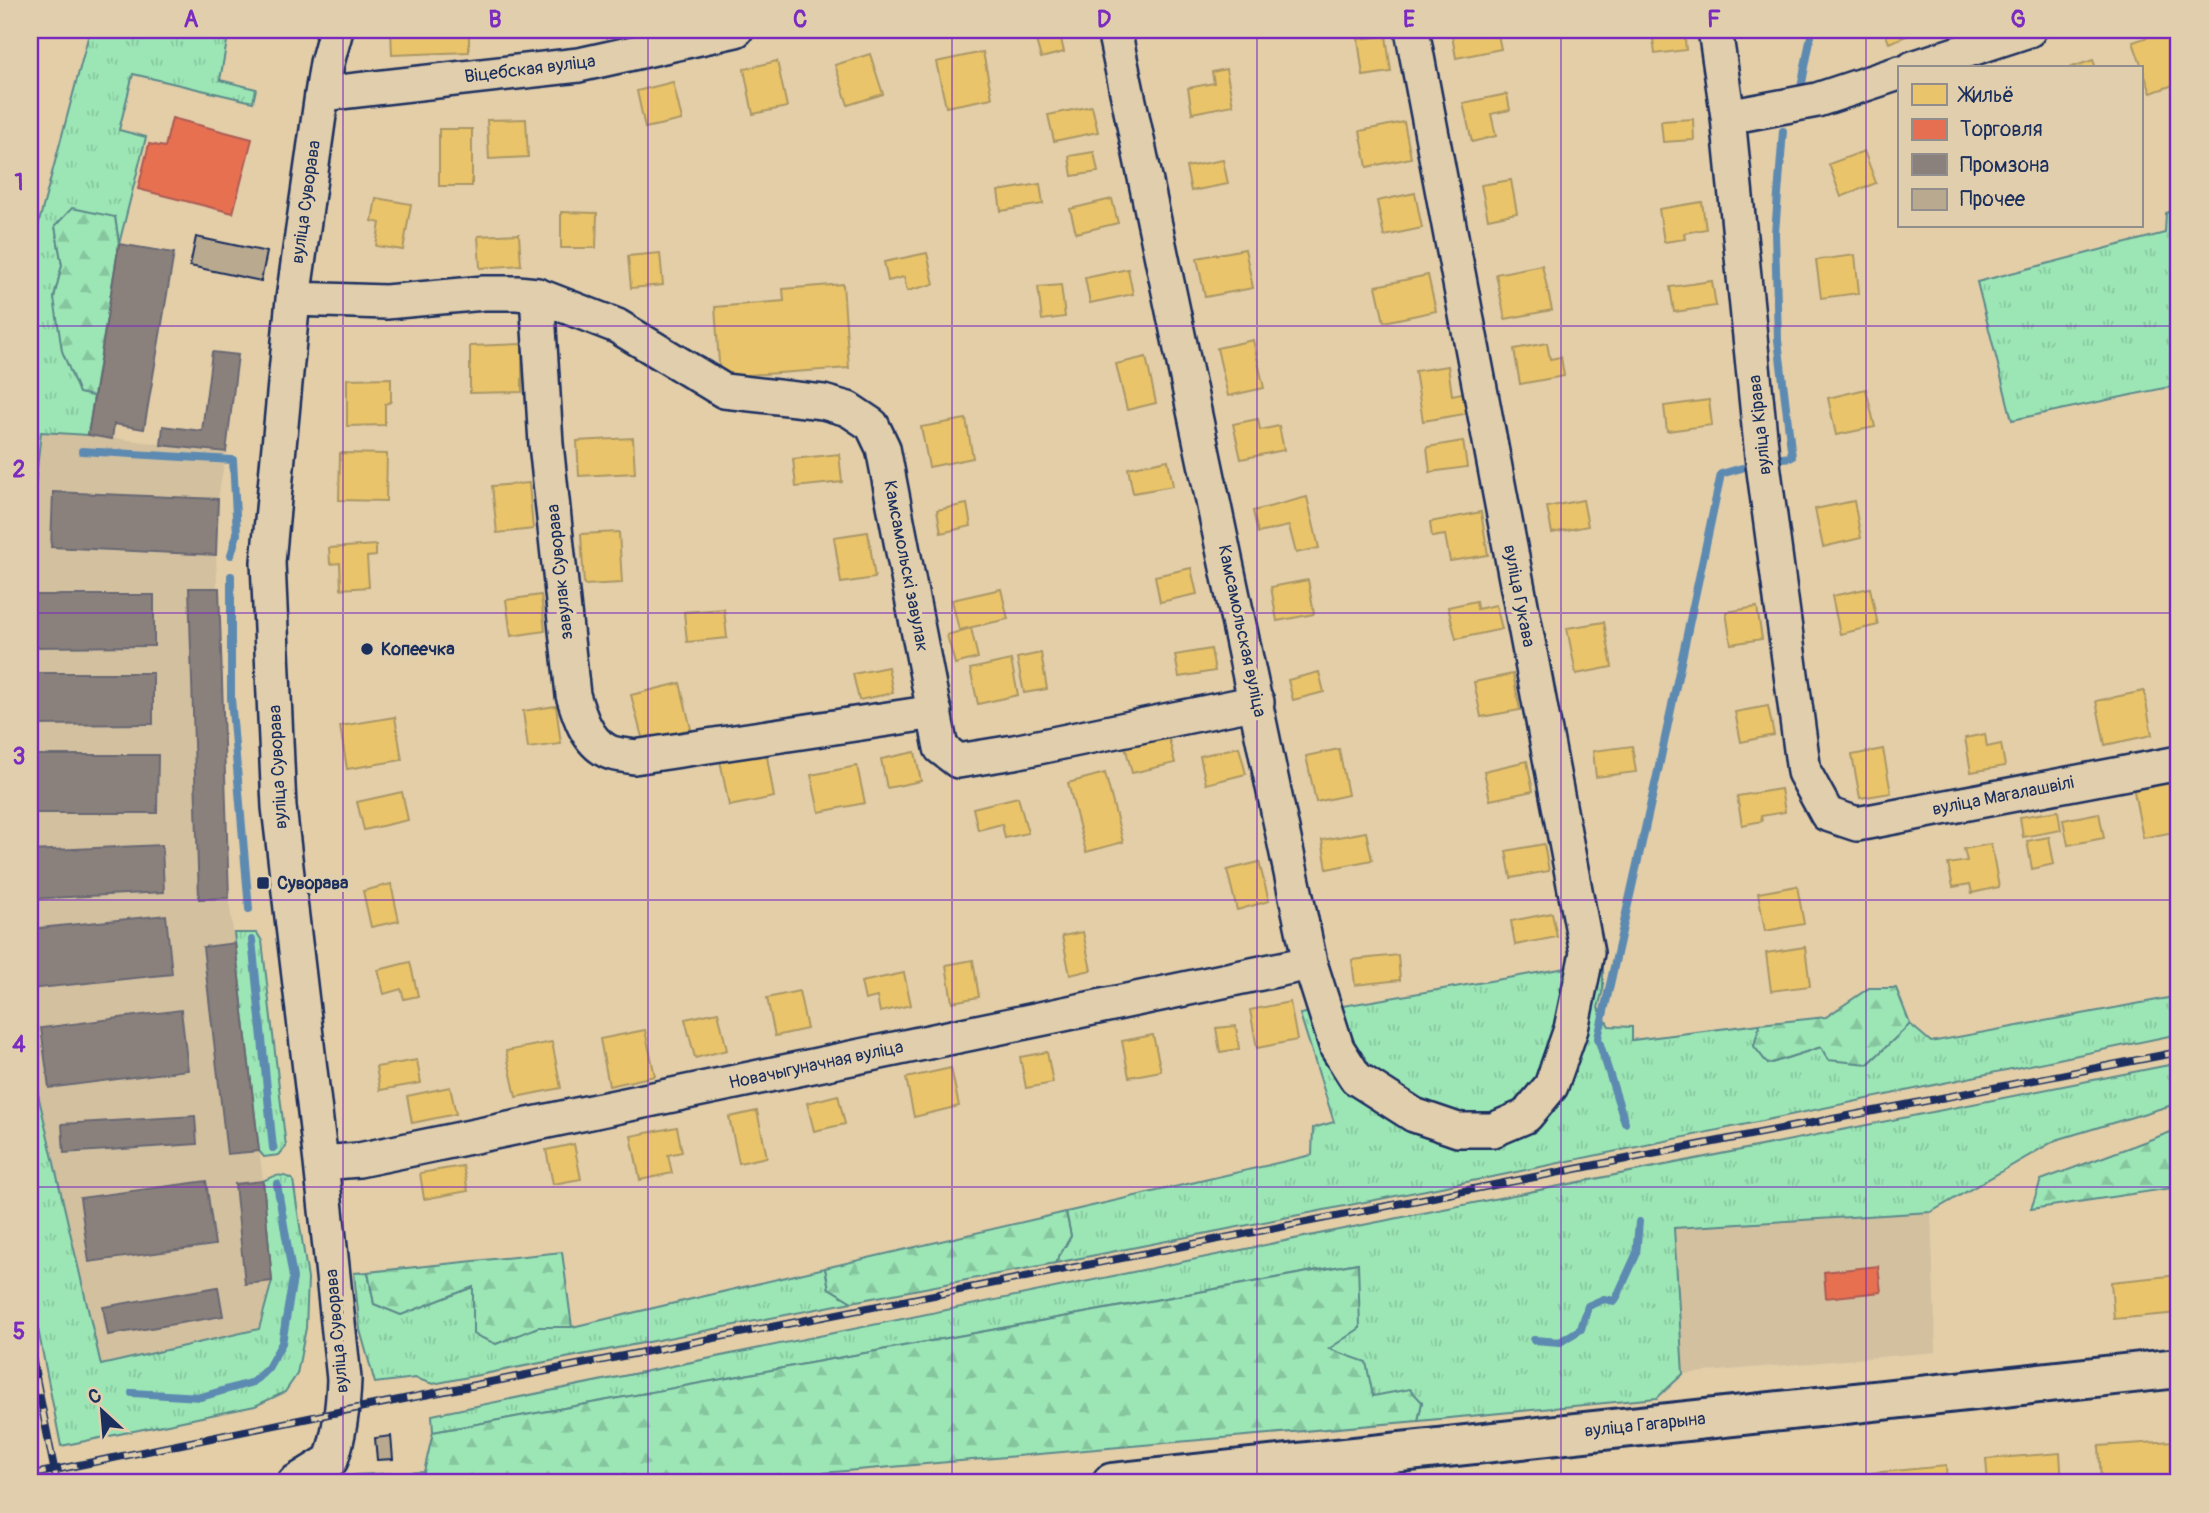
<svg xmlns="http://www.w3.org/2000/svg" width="2209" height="1513" viewBox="0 0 2209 1513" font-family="Pangolin,sans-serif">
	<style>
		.built { fill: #d2c09f }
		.grass { fill: url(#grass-tufts); stroke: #5c8a8a; stroke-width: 2 }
		.forest { fill: url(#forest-firs); stroke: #5c8a8a; stroke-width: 2 }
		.homes { fill: #e9c46a; stroke: #ab9766; stroke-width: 2 }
		.shops { fill: #e76f51; stroke: #aa5c55; stroke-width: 2 }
		.industry { fill: #8a817c; stroke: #696873; stroke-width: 2 }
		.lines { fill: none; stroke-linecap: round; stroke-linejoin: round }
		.stream { stroke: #5d8ab1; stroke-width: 8 }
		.building { fill: #b8a98f; stroke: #1b2f5e; stroke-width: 2 }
		.minor-casing { stroke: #1b2f5e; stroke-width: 38 }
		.major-casing { stroke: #1b2f5e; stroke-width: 44 }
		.minor { stroke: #e0ceac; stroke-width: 33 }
		.major { stroke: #e0ceac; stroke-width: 38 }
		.rail-casing { stroke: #1b2f5e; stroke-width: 8 }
		.rail { stroke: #e0ceac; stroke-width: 5; stroke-dasharray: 16; stroke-linecap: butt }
		.grid { fill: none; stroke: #7b2cbf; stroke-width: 2; stroke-opacity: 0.55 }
		.poi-dot { fill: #1b2f5e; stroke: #e0ceac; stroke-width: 2.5 }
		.labels { text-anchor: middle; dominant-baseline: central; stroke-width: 7; stroke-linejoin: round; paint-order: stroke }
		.street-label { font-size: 18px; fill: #1b2f5e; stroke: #e0ceac }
		.poi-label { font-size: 18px; font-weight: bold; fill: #1b2f5e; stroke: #e0ceac; text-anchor: start }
		.neatline { fill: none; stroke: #7b2cbf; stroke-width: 2.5 }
		.grid-label { font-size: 23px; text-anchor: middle; font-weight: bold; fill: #7b2cbf }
	</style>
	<defs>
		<pattern id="grass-tufts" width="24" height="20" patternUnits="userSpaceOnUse" patternTransform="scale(1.75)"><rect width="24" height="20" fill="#9ce6b5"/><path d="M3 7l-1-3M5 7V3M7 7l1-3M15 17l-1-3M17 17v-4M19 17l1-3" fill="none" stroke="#86c69e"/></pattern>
		<pattern id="forest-firs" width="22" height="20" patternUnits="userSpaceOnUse" patternTransform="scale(1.75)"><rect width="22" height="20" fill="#9ce6b5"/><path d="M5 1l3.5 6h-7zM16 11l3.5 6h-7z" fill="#86c69e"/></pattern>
	</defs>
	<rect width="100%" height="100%" fill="#e3cea8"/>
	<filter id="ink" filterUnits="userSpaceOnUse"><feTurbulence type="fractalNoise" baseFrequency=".0143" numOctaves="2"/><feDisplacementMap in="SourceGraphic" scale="14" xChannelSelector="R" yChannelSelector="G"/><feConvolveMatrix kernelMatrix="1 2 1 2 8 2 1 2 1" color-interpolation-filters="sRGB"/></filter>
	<g filter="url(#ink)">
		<!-- built -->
		<path class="built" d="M41,431L88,435L226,452L218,499L216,555L229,898L263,1181L272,1281L259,1329L101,1365L30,1060V532Z
			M1931,1212L1936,1352L1683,1374L1674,1228Z"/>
		<!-- grass -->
		<path class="grass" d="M90,30H229L220,80L256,89L253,102L133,74L119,130L146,137L119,244L115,217L55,226L62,265L54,298L79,393L94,396L88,435L41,432L30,532V268L39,222Z
			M2179,209V385L2012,420L1977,282L2165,233L2166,213Z
			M234,933H257L262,941L286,1147L279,1155L264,1157L259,1151Z
			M1603,961V989L1598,1008L1609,1026L1632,1027V1040L1760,1024L1754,1046L1768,1064L1821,1047L1868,1064L1910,1024L1931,1042L2179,996V1034L1502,1175L1055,1263L1071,1236L1066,1212L1312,1155L1313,1128L1334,1122L1300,1014L1319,1011L1413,1121L1530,1126L1592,963Z
			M1572,967L1561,1028L1521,1111L1458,1122L1361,1073L1331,1008Z
			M30,1060L101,1365L259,1329L272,1281L263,1181C274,1175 282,1173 293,1180L308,1279L306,1328L297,1374L285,1392L255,1406L61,1446L30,1288Z
			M2179,1063V1103L2056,1140L1931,1212L1674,1228L1683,1374L1657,1398L1418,1421L1422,1402L1372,1396L1328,1349L1357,1263L433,1432L432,1415L1368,1224Z
			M825,1268L829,1288L852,1302L433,1384L415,1378L375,1383L360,1330L354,1273L368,1272L374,1304L401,1315L473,1287L496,1344L538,1327H572Z"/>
		<!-- forest -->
		<path class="forest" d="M72,208L115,217L119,244L94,396L79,393L62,351L54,298L62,265L55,226Z
			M1869,988H1896L1910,1024L1868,1064L1828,1060L1821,1047L1768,1064L1754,1046L1760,1024L1826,1017Z
			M2179,1129V1187L2031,1209L2041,1180Z
			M1066,1212L1071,1236L1055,1263L852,1302L829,1288L825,1268Z
			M562,1252L572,1327H538L496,1344L473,1334V1287L401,1315L374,1304L368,1272Z
			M1358,1263L1360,1328L1329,1349L1366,1362L1373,1396L1410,1389L1422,1402L1418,1421L708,1483H353L355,1475L424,1472L433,1432Z"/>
		<!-- homes -->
		<path class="homes" d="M391,30H469V52L392,55Z
			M552,30H585L553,37Z
			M1033,30H1059L1064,52L1041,58Z
			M1451,30H1497L1501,49L1456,58Z
			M1667,30H1684L1686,50L1655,54L1652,31Z
			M1884,30H1921L1889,43Z
			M2165,31L2179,71V83L2151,93L2133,42Z
			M1386,36L1391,72L1363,76L1358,39Z
			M983,52L992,98L946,107L936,62Z
			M870,54L883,94L848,105L835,65Z
			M2093,60L2096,68H2069Z
			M777,61L787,107L753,114L744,69Z
			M1226,69L1233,105L1192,113L1188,88L1214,83L1212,72Z
			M673,82L682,120L645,128L637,91Z
			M1507,94L1510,110L1491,114L1496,136L1472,142L1463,103Z
			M1092,106L1098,132L1054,141L1048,115Z
			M526,119L528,157L489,159L487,120Z
			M1693,119L1694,140L1663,142L1661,121Z
			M1404,122L1411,158L1367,167L1360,131Z
			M439,129H472V186H439Z
			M1864,151L1876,183L1841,197L1829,164Z
			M1094,152L1098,172L1072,176L1069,156Z
			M1223,160L1228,184L1191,191L1186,167Z
			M1511,180L1517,213L1488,219L1481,185Z
			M1040,184L1043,204L1001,211L998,191Z
			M1415,193L1422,228L1384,236L1377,201Z
			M376,198L411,204L403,250L376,246L380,223L372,221Z
			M1112,199L1118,223L1076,233L1070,209Z
			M1702,202L1706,229L1684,233L1685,239L1664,242L1659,209Z
			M561,212L597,213L596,248H561Z
			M519,234L521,265L480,268L478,236Z
			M1245,249L1253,288L1205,297L1197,258Z
			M660,253L663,285L631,288L628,256Z
			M927,253L934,284L907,291L904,277L888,281L884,262Z
			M1855,255L1859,293L1821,298L1816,260Z
			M1542,265L1552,310L1505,319L1496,274Z
			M1128,269L1133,294L1090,303L1085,278Z
			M1428,275L1436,311L1384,322L1376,286Z
			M1712,281L1716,306L1674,312L1670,287Z
			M843,284L849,368L720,377L715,307L784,301L783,289Z
			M1061,285L1065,317L1042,320L1038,287Z
			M1253,340L1264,388L1228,396L1217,348Z
			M1547,343L1550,359L1561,357L1564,376L1520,384L1514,349Z
			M522,344V392L470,393V346Z
			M1146,357L1156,403L1127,410L1116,364Z
			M1448,366L1452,395L1467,392L1470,413L1423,421L1415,371Z
			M391,378V402L385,404V425L347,426V379Z
			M1866,389L1875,427L1836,435L1828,398Z
			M1709,400L1712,425L1667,431L1664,406Z
			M966,419L973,458L929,467L921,427Z
			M1258,419L1260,430L1279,426L1284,450L1241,459L1233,424Z
			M633,438L635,473L579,476L577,441Z
			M1463,441L1467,467L1430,472L1427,447Z
			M340,453L387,454L386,501L339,500Z
			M839,454L842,482L796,487L793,459Z
			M1168,460L1173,486L1133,493L1128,468Z
			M529,483L533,529L497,533L492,486Z
			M1307,497L1319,548L1296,553L1289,526L1258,533L1253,511Z
			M1583,500L1588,526L1552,533L1547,507Z
			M1854,501L1861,538L1823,547L1815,509Z
			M967,504L971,526L941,533L937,510Z
			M1481,512L1488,555L1450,561L1445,535L1432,537L1430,522Z
			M619,532L622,583L584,585L581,534Z
			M868,532L875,578L841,583L834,537Z
			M376,545V556L367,557L369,587L341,589L340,563L330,564L329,548Z
			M1191,568L1197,594L1160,602L1155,576Z
			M1308,580L1314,614L1277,621L1271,587Z
			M1870,588L1878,625L1840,634L1832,596Z
			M1001,589L1008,619L959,630L952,600Z
			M541,595L545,631L511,636L506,600Z
			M1476,601L1477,609L1496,605L1502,629L1456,639L1448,607Z
			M1757,607L1762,639L1731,644L1726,612Z
			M724,609L727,638L687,642L684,612Z
			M1604,622L1612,667L1576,674L1567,628Z
			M971,628L978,658L955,664L947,635Z
			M1211,649L1215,671L1179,677L1175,655Z
			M1041,653L1047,689L1024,693L1017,658Z
			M1011,660L1018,695L978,704L970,669Z
			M888,667L893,693L859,700L853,674Z
			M1319,672L1324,692L1293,700L1288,680Z
			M1513,674L1520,710L1481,717L1474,682Z
			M680,683L691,729L643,741L631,695Z
			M2144,691L2152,735L2105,745L2096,701Z
			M556,706L561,744L528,748L523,711Z
			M1768,706L1774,735L1741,742L1735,712Z
			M395,717L402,760L347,769L340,726Z
			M1985,734L1987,747L2001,744L2005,766L1971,772L1965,738Z
			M1168,735L1175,763L1132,773L1125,746Z
			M1632,746L1636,772L1596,777L1593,751Z
			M1239,747L1246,774L1206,784L1200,756Z
			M1339,749L1348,795L1316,802L1306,756Z
			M1883,749L1891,793L1860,798L1852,755Z
			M766,751L774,797L729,806L720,760Z
			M915,752L921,781L887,788L881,759Z
			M1527,761L1533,791L1490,800L1484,771Z
			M857,766L865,803L819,812L811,775Z
			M1105,773L1123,842L1086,852L1068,783Z
			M2179,778V831L2143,838L2133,786Z
			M1781,789L1785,812L1761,816L1762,821L1742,825L1737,796Z
			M402,792L408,820L364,830L357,802Z
			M1018,797L1028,833L1005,838L1002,824L978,830L973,808Z
			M2058,811L2061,830L2023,837L2020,817Z
			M2099,813L2104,838L2068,845L2063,820Z
			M1366,832L1372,860L1327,869L1322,840Z
			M2049,837L2054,864L2032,869L2027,841Z
			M1544,844L1549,871L1511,878L1506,851Z
			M1991,844L1999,887L1972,893L1970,884L1953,887L1948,864L1967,861L1964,849Z
			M1259,862L1269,901L1237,910L1227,870Z
			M391,884L399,921L371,927L363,891Z
			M1797,886L1804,924L1765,931L1758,893Z
			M1552,913L1557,937L1515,945L1511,921Z
			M1083,932L1091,970L1070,975L1062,936Z
			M1805,947L1810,986L1771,991L1766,953Z
			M1398,955L1400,980L1355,985L1352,960Z
			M973,960L979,997L952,1002L946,965Z
			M410,962L418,996L404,999L401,989L384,994L378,970Z
			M904,973L911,1005L880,1012L877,997L865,1000L861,982Z
			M799,991L807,1029L775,1036L767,998Z
			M1290,1002L1297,1040L1257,1048L1250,1010Z
			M718,1012L727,1050L695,1058L685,1019Z
			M1236,1026L1239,1049L1220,1052L1216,1028Z
			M645,1030L655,1076L609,1086L600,1039Z
			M1153,1035L1161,1071L1129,1077L1122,1041Z
			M552,1042L561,1088L516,1097L506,1051Z
			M1047,1052L1053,1083L1026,1088L1020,1057Z
			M417,1060L421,1083L380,1090L376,1067Z
			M951,1068L959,1106L914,1117L906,1078Z
			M450,1087L456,1114L412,1123L407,1096Z
			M838,1095L845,1124L814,1131L807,1103Z
			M757,1111L767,1157L739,1163L729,1117Z
			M677,1127L682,1152L668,1155L672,1173L640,1180L631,1136Z
			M574,1144L581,1179L553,1184L546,1150Z
			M463,1166L468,1191L424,1199L420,1173Z
			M2179,1275V1313L2114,1319L2111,1282Z
			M2173,1441L2175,1478L2101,1483L2099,1446Z
			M2060,1453L2062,1483H1988L1986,1459Z
			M1946,1466L1947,1483H1873L1872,1473Z"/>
		<!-- shops -->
		<path class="shops" d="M172,118L252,139L233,213L138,189L149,144L165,147Z
			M1878,1266L1881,1292L1826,1298L1824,1272Z"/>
		<!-- industry -->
		<path class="industry" d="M119,244L174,253L144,429L114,424L112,439L88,435Z
			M212,352L238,355L226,452L161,445L163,426L202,431Z
			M53,492L218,499L216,555L51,547Z
			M189,588H219L229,898L199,899Z
			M33,595H154V646L33,647Z
			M31,673H153V724L31,725Z
			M30,755H158L157,813H30Z
			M162,845L164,892L30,899V851Z
			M166,915L172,974L30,989V929Z
			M235,943L259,1151L227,1154L203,947Z
			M181,1010L188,1070L49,1088L41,1028Z
			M195,1116L197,1144L64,1153L62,1124Z
			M206,1181L215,1245L89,1262L80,1198Z
			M263,1181L272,1281L245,1284L235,1184Z
			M218,1287L223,1316L108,1335L103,1307Z"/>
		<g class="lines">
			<!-- stream -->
			<path class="stream" d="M1801,88L1812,30
				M82,451L233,460L237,534L231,555
				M1782,458L1792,457L1778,340L1775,233L1783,131
				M231,576V698L249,909
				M252,940L273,1148
				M1625,1123L1598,1038L1658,771L1721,474L1742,468
				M1534,1340L1560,1342L1581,1329L1588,1306L1604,1299L1615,1301L1636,1255L1639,1222
				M132,1393L201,1397L253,1382L268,1368L282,1343L293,1278L277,1184"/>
		</g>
		<!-- building -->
		<path class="building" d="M196,237L267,252L261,281L190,266Z
			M391,1436L393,1459L377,1460L375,1438Z"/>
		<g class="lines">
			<defs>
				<path id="minor" d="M1114,30L1310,963L1337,1048L1356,1078L1414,1115L1458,1130H1493L1526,1116L1551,1086L1571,1029L1587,953L1412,30
					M1715,30L1728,117L1762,456L1804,772L1827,814L1857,824L2179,763
					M1913,68L2029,30
					M322,94L579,65L736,30
					M1728,117L1817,100L1899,73
					M537,295L546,444L573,695C579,715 587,741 607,751C614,755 626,755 634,757L935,712
					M293,299L386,302L484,293H517L537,295L617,326L724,391L823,402L848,409L872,425L883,448L941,748L958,761L1014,752L1257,702
					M321,1163L359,1160L1310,963
					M294,1483L331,1460C340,1433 343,1408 344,1379L321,1163L279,807L268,562L293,299L322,94L327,63L336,30"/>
				<path id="major" d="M1112,1483L2179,1368"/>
			</defs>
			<!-- minor casing -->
			<use href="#minor" class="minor-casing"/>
			<!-- major casing -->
			<use href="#major" class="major-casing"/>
			<!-- minor -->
			<use href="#minor" class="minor"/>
			<!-- major -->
			<use href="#major" class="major"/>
			<defs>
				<path id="rail" d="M30,1347L57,1483
					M30,1475L343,1411L1652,1154L2179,1052"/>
			</defs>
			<!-- rail casing -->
			<use href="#rail" class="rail-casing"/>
			<!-- rail -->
			<use href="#rail" class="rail"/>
		</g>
	</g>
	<!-- grid -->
	<path class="grid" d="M343,30V1483M648,30V1483M952,30V1483M1257,30V1483M1561,30V1483M1866,30V1483M30,326H2179M30,613H2179M30,900H2179M30,1187H2179"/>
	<!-- markers -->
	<g class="poi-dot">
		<circle cx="367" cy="649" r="7"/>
		<rect x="256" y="876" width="14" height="14" rx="3.5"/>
	</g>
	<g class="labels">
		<!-- street labels -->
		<g class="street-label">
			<text transform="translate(530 69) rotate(-7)">Віцебская вуліца</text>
			<text transform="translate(306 202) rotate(-82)">вуліца Суворава</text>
			<text transform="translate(1760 425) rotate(-96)">вуліца Кірава</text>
			<text transform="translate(906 566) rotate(79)">Камсамольскі завулак</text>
			<text transform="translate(560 572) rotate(-96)">завулак Суворава</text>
			<text transform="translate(1519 596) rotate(79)">вуліца Гукава</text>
			<text transform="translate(1242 631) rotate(78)">Камсамольская вуліца</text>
			<text transform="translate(278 767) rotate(-93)">вуліца Суворава</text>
			<text transform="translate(2003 796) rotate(-11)">вуліца Магалашвілі</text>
			<text transform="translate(816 1065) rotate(-12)">Новачыгуначная вуліца</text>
			<text transform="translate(337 1331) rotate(-95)">вуліца Суворава</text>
			<text transform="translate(1645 1425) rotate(-6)">вуліца Гагарына</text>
		</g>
		<!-- poi labels -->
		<g class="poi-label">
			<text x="381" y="649">Копеечка</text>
			<text x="277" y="883">Суворава</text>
		</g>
	</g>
	<!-- margin -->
	<rect width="2209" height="1513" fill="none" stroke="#e0ceac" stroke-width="77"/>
	<!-- legend -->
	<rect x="1898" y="66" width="245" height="161" fill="#e0ceac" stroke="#918e8d" stroke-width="2"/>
	<rect x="1912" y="84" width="35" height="21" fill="#e9c46a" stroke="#918e8d" stroke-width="2"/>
	<text x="1960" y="102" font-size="21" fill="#1b2f5e">Жильё</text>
	<rect x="1912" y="119" width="35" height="21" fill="#e76f51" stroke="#918e8d" stroke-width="2"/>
	<text x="1960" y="136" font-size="21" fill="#1b2f5e">Торговля</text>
	<rect x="1912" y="154" width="35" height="21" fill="#8a817c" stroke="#918e8d" stroke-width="2"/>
	<text x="1960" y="172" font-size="21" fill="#1b2f5e">Промзона</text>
	<rect x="1912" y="189" width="35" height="21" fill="#b8a98f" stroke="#918e8d" stroke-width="2"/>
	<text x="1960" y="206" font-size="21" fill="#1b2f5e">Прочее</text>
	<!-- north arrow -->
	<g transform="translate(102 1411) rotate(334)" stroke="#e0ceac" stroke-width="5" paint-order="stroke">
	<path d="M0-5L12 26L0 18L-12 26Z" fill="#1b2f5e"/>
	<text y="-10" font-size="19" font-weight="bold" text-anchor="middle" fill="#1b2f5e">С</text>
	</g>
	<rect x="38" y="38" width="2132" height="1436" class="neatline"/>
	<g class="grid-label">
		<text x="191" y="27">A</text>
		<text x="495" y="27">B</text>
		<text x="800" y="27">C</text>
		<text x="1104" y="27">D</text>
		<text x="1409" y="27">E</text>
		<text x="1714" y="27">F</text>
		<text x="2018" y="27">G</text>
		<text x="19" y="190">1</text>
		<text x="19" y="477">2</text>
		<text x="19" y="764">3</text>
		<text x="19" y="1052">4</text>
		<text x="19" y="1339">5</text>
	</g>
</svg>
